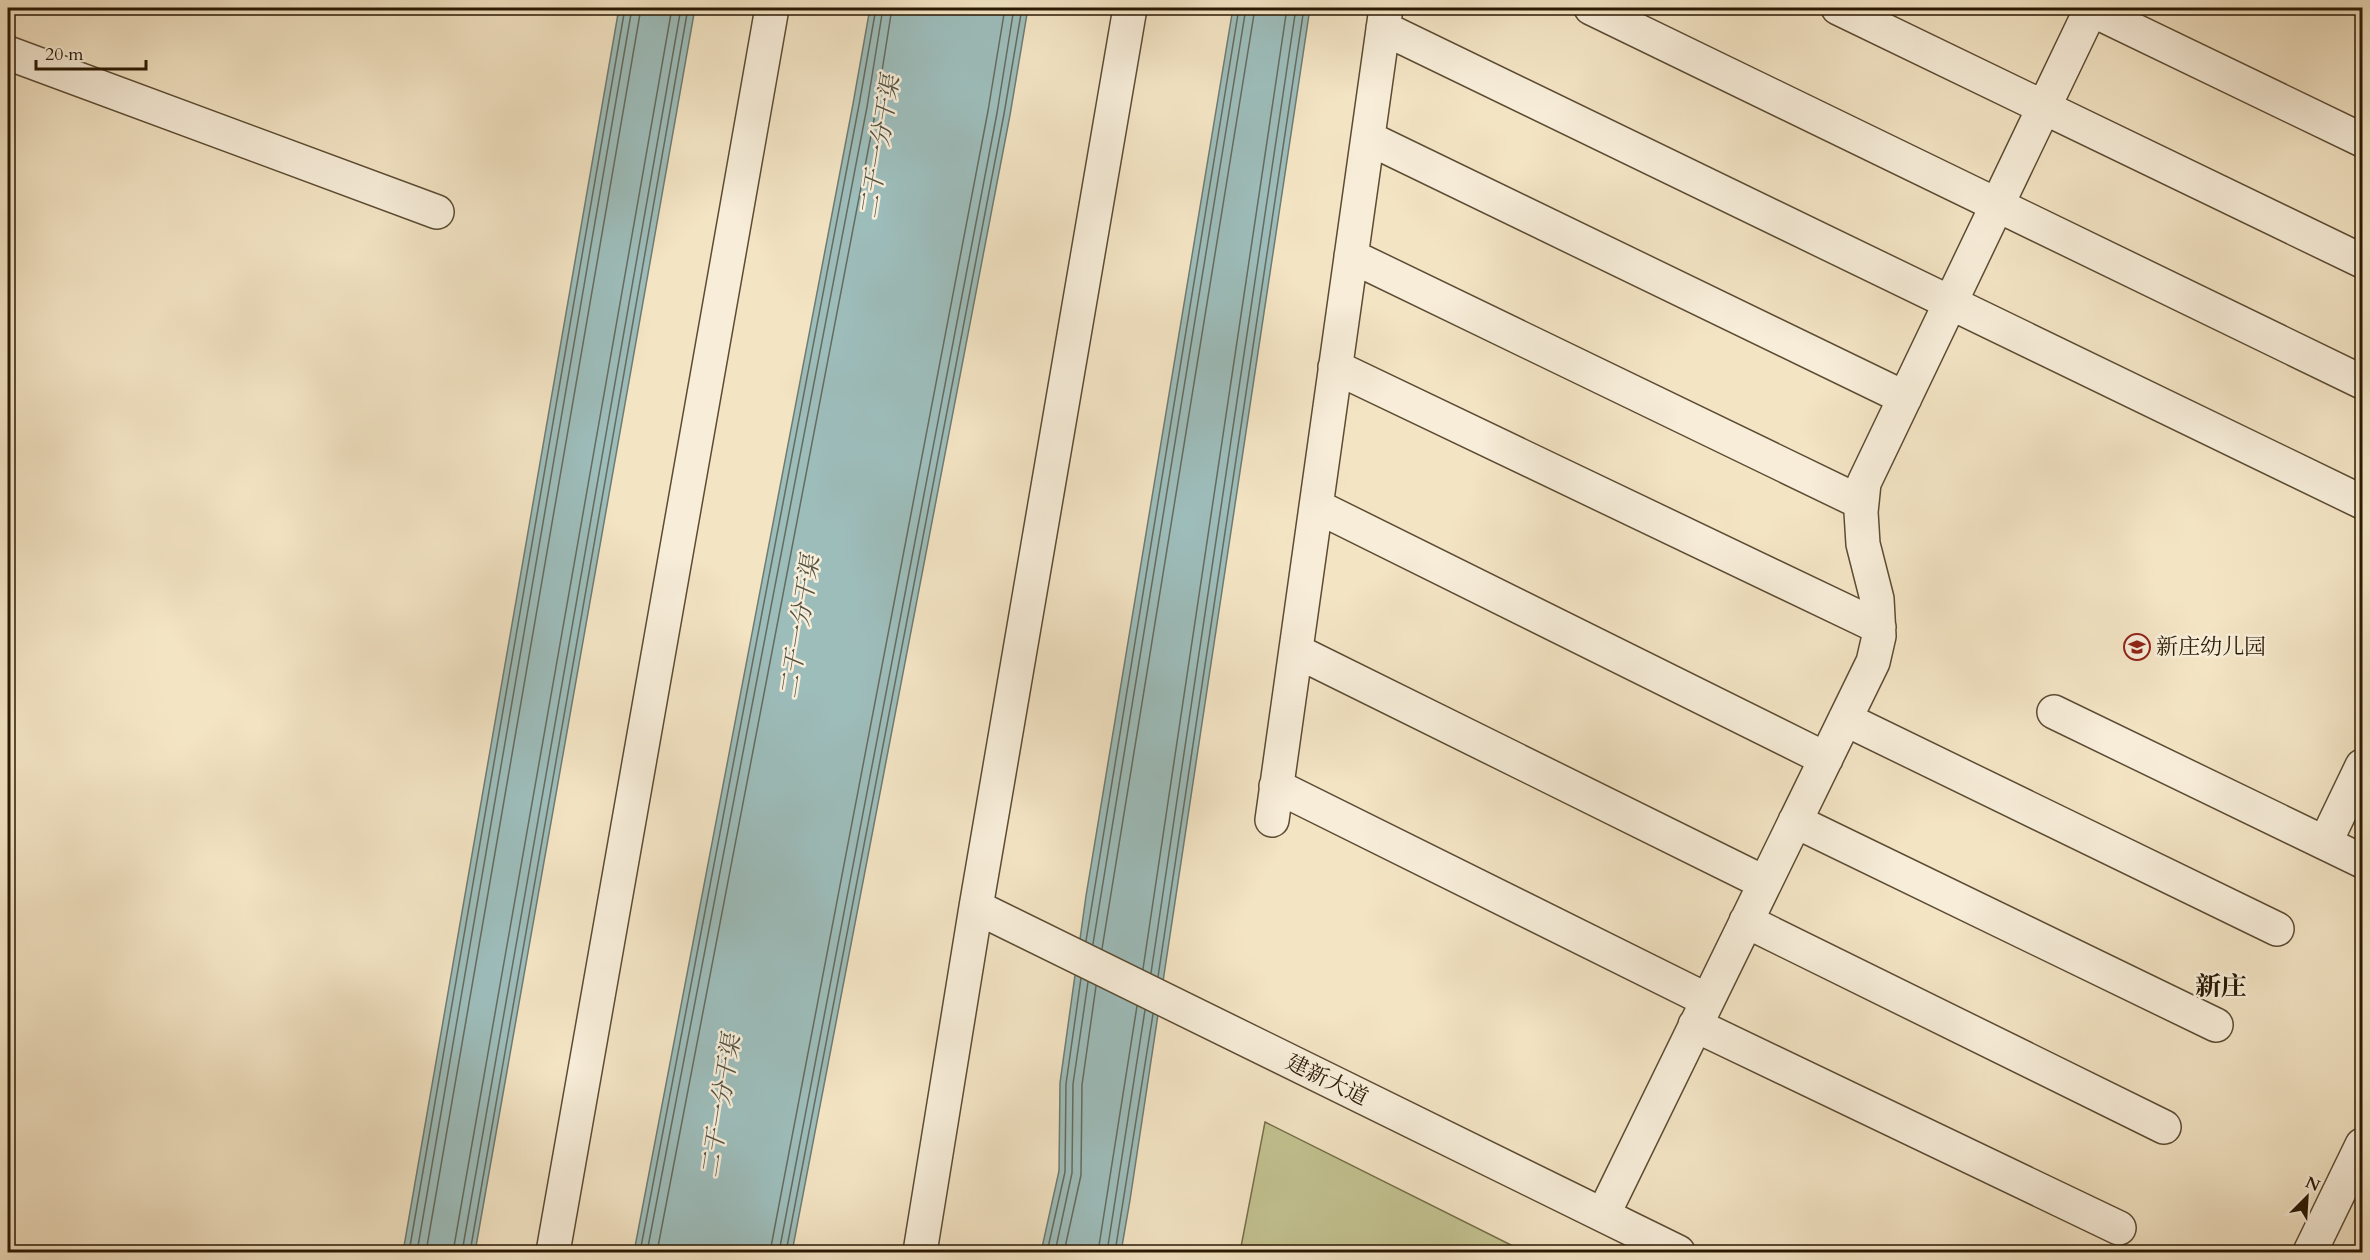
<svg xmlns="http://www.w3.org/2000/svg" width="2370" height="1260" viewBox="0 0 2370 1260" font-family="Cardo,'Noto Serif SC',serif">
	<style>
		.green { fill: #c2c290; stroke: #766e4a; stroke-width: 1.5 }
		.water { fill: #9dbdbb; stroke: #6f7b71; stroke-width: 1.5 }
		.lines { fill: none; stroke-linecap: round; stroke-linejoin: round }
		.shore { stroke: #646b5f; stroke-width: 1.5 }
		.minor-casing { stroke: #5c4c33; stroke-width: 36 }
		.minor { stroke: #f7edd9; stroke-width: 33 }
		.labels { text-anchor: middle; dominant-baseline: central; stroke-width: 5; stroke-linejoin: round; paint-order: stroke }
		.poi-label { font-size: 22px; fill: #2a1903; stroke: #f7edd9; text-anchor: start }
		.street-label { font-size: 22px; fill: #2a1903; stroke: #f7edd9 }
		.water-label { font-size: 24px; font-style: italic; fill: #525243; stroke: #f7edd9 }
		.quarter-label { font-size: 26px; font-weight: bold; fill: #2a1903; stroke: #f7edd9 }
	</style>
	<rect width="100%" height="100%" fill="#f3e4c4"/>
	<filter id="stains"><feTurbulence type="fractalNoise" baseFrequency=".00333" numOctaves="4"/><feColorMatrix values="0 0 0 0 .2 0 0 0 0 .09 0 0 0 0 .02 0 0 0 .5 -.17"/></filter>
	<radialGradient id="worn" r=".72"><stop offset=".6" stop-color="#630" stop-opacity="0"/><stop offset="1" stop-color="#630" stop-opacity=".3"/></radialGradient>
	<!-- green -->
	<path class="green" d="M1265,1122L1525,1252H1240Z"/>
	<!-- water -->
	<path class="water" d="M619,8H695L475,1252H403Z
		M870,8H1028L1010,115L792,1252H634L853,104Z
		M1233,8H1310L1130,1200L1121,1252H1041L1059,1171L1060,1083L1086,896Z"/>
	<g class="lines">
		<!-- shore -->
		<path class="shore" d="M1086,941L1239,8
			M1093,944L1246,8
			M1102,949L1255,8
			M1143,969L1287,8
			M1151,973L1296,8
			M1158,977L1304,8
			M409,1252L625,8
			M417,1252L632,8
			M426,1252L641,8
			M453,1252L672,8
			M462,1252L681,8
			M470,1252L688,8
			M640,1252L859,105L876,8
			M647,1252L867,107L883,8
			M657,1252L876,109L892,8
			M770,1252L988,111L1005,8
			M779,1252L997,113L1014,8
			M786,1252L1004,114L1022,8
			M1047,1252L1065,1172L1066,1084L1081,978
			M1055,1252L1072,1173L1073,1084L1088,982
			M1064,1252L1081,1175L1082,1085L1096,986
			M1098,1252L1137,1006
			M1107,1252L1145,1010
			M1115,1252L1153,1014"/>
		<defs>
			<path id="minor" d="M1591,8L2362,382
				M1838,8L2362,261
				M2088,8L2362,140
				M1383,28L2362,502
				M8,53L437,212
				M1368,138L1905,398
				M1351,256L1862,503
				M1335,367L1879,627
				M1316,506L1826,759
				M1296,651L1765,883
				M2054,712L2362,861
				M1845,719L2277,929
				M1276,786L1707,1000
				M1272,820L1386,8
				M1795,821L2216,1025
				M2325,843L2362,766
				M976,907L1678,1252
				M1746,921L2164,1127
				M1695,1025L2119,1228
				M1603,1215L1873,662L1879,636L1877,599L1863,544L1861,512L1864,483L2091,9
				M553,1252L772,8
				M920,1252L976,907L1130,8
				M2310,1252L2362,1145"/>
		</defs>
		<!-- minor casing -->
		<use href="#minor" class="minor-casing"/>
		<!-- minor -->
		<use href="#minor" class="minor"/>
	</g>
	<!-- icons -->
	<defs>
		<symbol id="school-ring" viewBox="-11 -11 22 22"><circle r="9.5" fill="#f7edd9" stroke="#8f2418" stroke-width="1.5"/><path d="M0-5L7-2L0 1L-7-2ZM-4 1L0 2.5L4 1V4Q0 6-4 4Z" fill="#8f2418"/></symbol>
	</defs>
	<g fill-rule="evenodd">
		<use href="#school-ring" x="2122" y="632" width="30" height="30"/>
	</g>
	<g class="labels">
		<!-- poi labels -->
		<g class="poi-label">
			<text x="2156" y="647">新庄幼儿园</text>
		</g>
		<!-- street labels -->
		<g class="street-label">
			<text transform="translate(1327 1080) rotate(26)">建新大道</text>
		</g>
		<!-- water labels -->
		<g class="water-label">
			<text transform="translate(880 147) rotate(-81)">二干一分干渠</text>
			<text transform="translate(800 627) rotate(-81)">二干一分干渠</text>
			<text transform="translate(721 1106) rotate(-81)">二干一分干渠</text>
		</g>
		<!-- quarter labels -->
		<g class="quarter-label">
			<text x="2221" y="986">新庄</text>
		</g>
	</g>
	<!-- margin -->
	<rect width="2370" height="1260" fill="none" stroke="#f3e4c4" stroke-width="30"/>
	<rect x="9" y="9" width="2352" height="1242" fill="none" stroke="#2a1903" stroke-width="3"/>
	<rect x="15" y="15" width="2340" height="1230" fill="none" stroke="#2a1903" stroke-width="1.5"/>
	<!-- north arrow -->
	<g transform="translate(2307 1197) rotate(24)" stroke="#f7edd9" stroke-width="4.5" paint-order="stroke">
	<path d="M0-4.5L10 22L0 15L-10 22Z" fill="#2a1903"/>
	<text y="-9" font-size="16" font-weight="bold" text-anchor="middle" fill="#2a1903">N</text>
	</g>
	<!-- scale -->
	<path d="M36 60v9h110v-9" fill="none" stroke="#2a1903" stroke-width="3"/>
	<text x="45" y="60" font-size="18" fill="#2a1903" stroke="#f7edd9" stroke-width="4.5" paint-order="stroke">20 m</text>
	<rect width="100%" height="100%" filter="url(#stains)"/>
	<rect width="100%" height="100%" fill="url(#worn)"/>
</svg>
